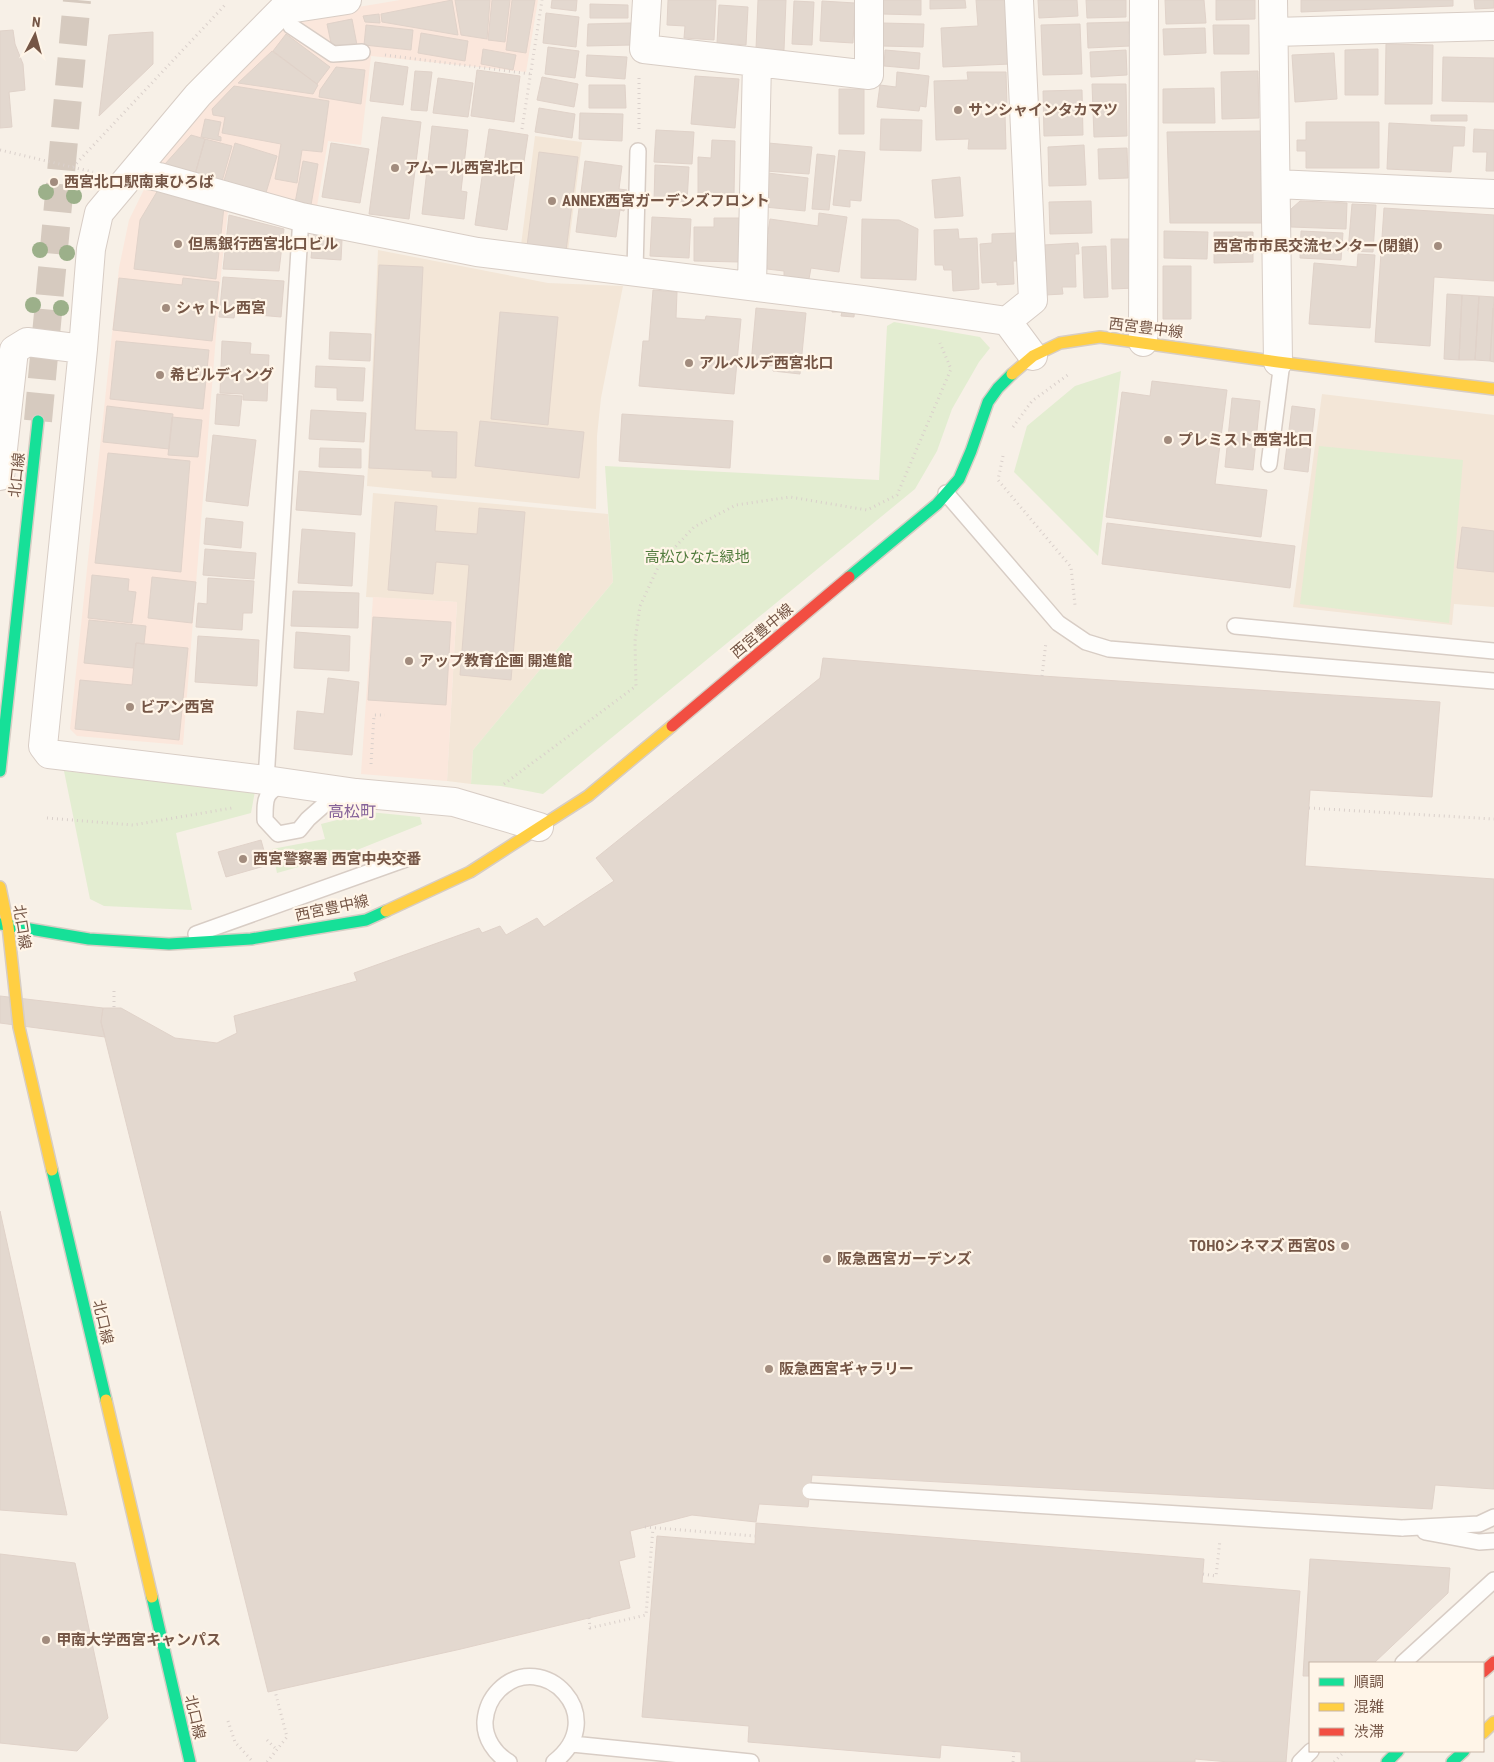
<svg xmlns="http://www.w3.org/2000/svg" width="1494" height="1762" viewBox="0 0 1494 1762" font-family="'Roboto Condensed','Noto Sans JP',sans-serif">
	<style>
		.residential { fill: #f3e6d7 }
		.commercial { fill: #fbe7dc }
		.green { fill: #e3edd1 }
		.building { fill: #e3d8cf; stroke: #e0d2c9 }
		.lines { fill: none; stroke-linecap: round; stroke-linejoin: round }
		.secondary-tunnel { stroke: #d6cabf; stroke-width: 28; stroke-dasharray: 28 14; stroke-linecap: butt }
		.lane-casing { stroke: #d8cdc5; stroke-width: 18 }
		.street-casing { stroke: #d8cdc5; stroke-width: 30 }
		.fast-casing { stroke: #d7cdc4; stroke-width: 14 }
		.slow-casing { stroke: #d7cdc4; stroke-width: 14 }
		.jam-casing { stroke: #d7cdc4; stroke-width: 14 }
		.path { stroke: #dad0cb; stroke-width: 3; stroke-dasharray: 1 4; stroke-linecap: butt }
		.lane { stroke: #fefdfb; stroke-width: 15 }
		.street { stroke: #fefdfb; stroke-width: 28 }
		.fast { stroke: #16e098; stroke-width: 11 }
		.slow { stroke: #ffcf43; stroke-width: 11 }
		.jam { stroke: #f24e42; stroke-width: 11 }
		.lane-bridge-casing { stroke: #d8cdc5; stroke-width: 18; stroke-linecap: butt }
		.lane-bridge { stroke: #fefdfb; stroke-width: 15 }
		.tree { fill: #9cb08a }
		.poi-dot { fill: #a28c7e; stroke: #fff5e8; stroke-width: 2 }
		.labels { text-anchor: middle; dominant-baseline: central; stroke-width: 4.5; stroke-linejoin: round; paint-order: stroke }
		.poi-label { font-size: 15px; font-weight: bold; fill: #755646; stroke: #fff5e8; text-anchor: start }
		.street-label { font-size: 15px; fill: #755646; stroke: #fff5e8 }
		.park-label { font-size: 15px; fill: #527c3e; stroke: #fff5e8 }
		.neighbourhood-label { font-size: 16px; fill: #856299; stroke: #fff5e8 }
	</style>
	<rect width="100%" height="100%" fill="#f7f0e7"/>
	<!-- residential -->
	<path class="residential" d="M535,136L582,142L567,259L520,253Z
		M378,250L548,283L623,286L601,398L597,436L596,509L367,486Z
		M1322,394L1494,415V607L1454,604L1452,625L1293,607Z
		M373,493L608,514L613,582L473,750L471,784L447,781L457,602L366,597Z"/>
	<!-- commercial -->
	<path class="commercial" d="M400,0H538L526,72L371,56L361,145L328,141L316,212L230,192L221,274L183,745L77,736L70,729L119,268L129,220L157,163L281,20Z
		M373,597L457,602L447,781L361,774Z"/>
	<!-- green -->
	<path class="green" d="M894,322L980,337L990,348L979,362L952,409L937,451L915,489L543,794L501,786L471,784L473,750L613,582L605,466L879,480L887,326Z
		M1121,371L1098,556L1014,472L1027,426L1075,386Z
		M1319,446L1463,460L1449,623L1300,604Z
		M64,771L255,791L251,813L176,833L192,910L104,906L90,899Z
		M369,812L420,817L422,824L352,852L277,873L272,849L325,839L321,824Z"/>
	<!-- building -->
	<path class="building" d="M452,0L458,35L382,22L381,14Z
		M455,0H490L487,39L461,35Z
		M492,0H510L505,42L488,40Z
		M512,0H535L526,53L506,50Z
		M552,0H577L576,11L551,8Z
		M668,0H716L714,40L684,38L685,26L667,25Z
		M758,0H786L784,50L756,49Z
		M882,0H921V15L882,14Z
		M930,0H965L966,8L930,9Z
		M976,0H1007L1010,64L943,67L941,28L978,26Z
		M1038,0H1077L1078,16L1039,18Z
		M1086,0H1126V17L1087,18Z
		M1165,0H1204L1206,23L1166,24Z
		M1216,0H1255V19L1216,20Z
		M1301,0H1453V6L1301,12Z
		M1474,0H1494V8L1475,9Z
		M794,1L814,2L812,45L792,44Z
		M822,1L855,3L853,43L820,41Z
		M590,4L628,5V18H590Z
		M719,5L748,7L746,45L717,43Z
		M546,13L579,17L576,47L543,43Z
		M379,14L380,23L365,22L363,16Z
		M352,19L357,45L338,48L331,43L327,24Z
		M1129,22L1130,46L1088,48L1087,23Z
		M631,23L632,45L587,46L588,24Z
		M882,23L924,24L923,47L882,46Z
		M1080,24L1082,74L1043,75L1041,25Z
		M366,25L413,30L411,50L364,45Z
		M1213,25H1249V54H1214Z
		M1205,28L1206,53L1164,55L1163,29Z
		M13,30L15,44L23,64L25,90L9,92L12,127L0,128V31Z
		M153,32V64L99,116L109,35Z
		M421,33L468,41L465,61L418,53Z
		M286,34L330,67L317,84L273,51Z
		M1386,44L1433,45L1432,104H1385Z
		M548,47L579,51L575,78L545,74Z
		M483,49L516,55L513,70L481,64Z
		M1378,49V95H1345V50Z
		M885,50L920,53L919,69L884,66Z
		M1126,50L1127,75L1091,77L1090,52Z
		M272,51L318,85L313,94L238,83Z
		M1334,53L1337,99L1295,102L1292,55Z
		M587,55L627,57L625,79L586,76Z
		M1443,57L1494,58V102L1442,101Z
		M375,62L408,67L403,105L370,101Z
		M336,67L365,70L361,104L319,97L320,90Z
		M477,70L520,76L514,122L471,116Z
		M415,71L432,72L427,111L411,110Z
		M1258,71L1259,118L1222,119L1221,72Z
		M897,72L929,76L926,107L920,106L919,111L877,107L880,85L896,87Z
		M967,72H1006L1007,106H981V114H1005L1006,149H968L969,139L936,140L934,81L968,80Z
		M695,76L739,79L735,128L691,124Z
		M542,77L578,84L574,107L537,100Z
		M438,78L473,83L468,117L433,113Z
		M1092,84H1126L1127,136L1094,137Z
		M589,85H625L626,108H589Z
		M234,86L329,101L322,152L302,150L297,183L275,179L281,144L222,133L225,117L213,115L212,109Z
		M1214,88L1215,123H1163V89Z
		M839,89H864V134H839Z
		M1082,90L1083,135L1044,136L1043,91Z
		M539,108L575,114L572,138L535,132Z
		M580,113L623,114L622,141L579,139Z
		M1431,115H1467V121H1431Z
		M382,117L421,122L409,219L369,214Z
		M205,119L221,122L218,136L221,137V141L201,137Z
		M881,119L922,120L921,151L880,150Z
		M1306,122H1379V168H1306V151H1297V140H1306Z
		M1389,123L1465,127L1464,146H1453L1451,172L1387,169Z
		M432,126L468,130L461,191L467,192L464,219L422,214Z
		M489,129L528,135L523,168L516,167L507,230L475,225Z
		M1474,129L1494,130V171H1486L1487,152H1473Z
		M656,130L694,132L692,164L654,162Z
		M1262,131L1265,223H1170L1167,132Z
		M191,135L205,139L194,178L167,170L165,164Z
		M205,139L232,146L221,185L194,178Z
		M712,140L735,141L734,195L698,194V157L711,158Z
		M235,143L277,156L265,196L223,184Z
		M331,143L369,149L360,203L322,197Z
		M768,143L812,147L809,174L765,171Z
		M1084,145L1086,185L1049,186L1048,147Z
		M1127,148L1128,178L1099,179L1098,149Z
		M839,150L865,152L861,201L850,200V207L833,205Z
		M539,152L578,157L566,251L527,246Z
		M817,154L835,156L829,210L812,209Z
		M303,161L318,164L311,205L295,203Z
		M585,161L622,166L619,189L627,190L624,211L620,210L616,237L576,232Z
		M655,165L689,167L687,202L654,201Z
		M768,173L808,178L805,211L765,207Z
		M960,177L963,216L935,218L932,180Z
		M158,190L224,207L216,279L134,269L140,220Z
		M1091,201L1092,233L1050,234L1049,202Z
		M1300,201L1347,203L1346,229L1291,227V209Z
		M1352,204L1376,205L1373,252L1348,251Z
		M1384,208L1494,215V281L1434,277L1430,346L1375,342Z
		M819,213L847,217L839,272L811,268L809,279L784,276V271L767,269V265L763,264L770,219L818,226Z
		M229,215L284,229L279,271L223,269Z
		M652,217L691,219L689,258L650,256Z
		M714,218H741L740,262L694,261V227H714Z
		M862,219L899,220L918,229L916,280L861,278Z
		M958,229L959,239L977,238L979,289L953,291L952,270H944L943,265H935L934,230Z
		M314,230L333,231L332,239L342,240L341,260L311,258Z
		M1164,231L1208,232L1207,259L1164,258Z
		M1301,231L1343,233L1341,260L1300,258Z
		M1214,232H1253V262L1214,263Z
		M1016,233L1017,261H1013L1014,284L997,285V282L982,283L980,244L992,243V234Z
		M1111,239H1134L1135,288L1112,289Z
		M1078,243L1079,254H1075L1076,287H1062L1063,294L1045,295L1043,245Z
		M1106,246L1108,297L1084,298L1082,247Z
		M1358,254L1375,255L1370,328L1309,324L1314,263L1357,267Z
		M379,265L423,267L415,430L457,432L456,478L432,477V471L369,468Z
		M1163,266H1191V319H1163Z
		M223,277L284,281L281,317L235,313L234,318L219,317Z
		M119,278L182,285L183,278L219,282L212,341L113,330Z
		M653,290L677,292L676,318L705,320L706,316L741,319L734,394L639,386L643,341H649Z
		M1447,294L1462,295L1459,360L1444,359Z
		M1462,295L1479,296L1475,360H1459Z
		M1479,296L1494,297L1490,361L1475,360Z
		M833,301L855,304L854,317L841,316L842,312H832Z
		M756,308L806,313L800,374L773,371L774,366L751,364Z
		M1493,308H1494V362L1490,361Z
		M500,312L558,317L548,425L491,419Z
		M330,332L371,334L370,361L329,359Z
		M116,341L209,350L203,409L110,399Z
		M222,341L251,343L250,354L269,355L267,401L243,400V394L220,393Z
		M316,366L365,368L363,401L337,400V388L315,387Z
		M1152,381L1227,390L1215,484L1267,490L1261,537L1106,517L1122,392L1150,396Z
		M217,394L242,396L239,426L215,424Z
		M1232,398L1260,401L1253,470L1225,467Z
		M107,406L173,414L169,449L103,442Z
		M1292,406L1315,409L1308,472L1284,469Z
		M311,410L366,413L364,442L309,439Z
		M622,414L733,421L730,468L619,461Z
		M172,417L202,420L198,457L168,455Z
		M480,421L584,432L579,478L475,466Z
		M213,435L256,440L248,506L206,501Z
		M320,448L361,449V468L319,467Z
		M108,453L190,461L181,572L95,563Z
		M299,471L364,476L361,515L296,510Z
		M395,502L437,506L435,531L477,534L479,508L525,512L511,680L460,675L469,565L436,562L433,594L388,590Z
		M206,518L243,522L241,548L204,544Z
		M1107,523L1295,546L1290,588L1102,564Z
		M1462,527L1494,531V572L1457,568Z
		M302,529L355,533L352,586L298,583Z
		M205,549L256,553L254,579L203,575Z
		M92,575L129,579L128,591L136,592L132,623L88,618Z
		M152,577L196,582L192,623L148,618Z
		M208,578L254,581L252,613H243L242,630L196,627L198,603L207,604Z
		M293,591L359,593L358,628L291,626Z
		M373,617L451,622L446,705L368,700Z
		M89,620L146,626L144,644L136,643L133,668L84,663Z
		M296,632L350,636L349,671L294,668Z
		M198,636L259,640L257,686L195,682Z
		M136,643L188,648L179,740L75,729L80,680L132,685Z
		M823,658L1042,676L1440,702L1432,797L1310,790L1305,866L1494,879V1489L1435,1485L1432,1509L812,1475L808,1507L759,1504L756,1522L692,1515L630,1531L635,1557L619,1561L630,1608L461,1649L268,1692L101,1022L103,1008H121L175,1038L217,1043L237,1033L234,1016L357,981L354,973L479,928L482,933L500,926L506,935L537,918L544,927L614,881L596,858L820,678Z
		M328,678L359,682L352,755L294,749L297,711L324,714Z
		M261,840L268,865L226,877L218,852Z
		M0,996L103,1008L101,1022L105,1037L0,1023Z
		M0,1211L67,1515L0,1510Z
		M756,1523L1204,1559L1202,1583L1300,1591L1286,1762H1229L1195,1759V1762H1021V1752L941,1745L940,1758L748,1742L749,1726L642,1717L657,1536L755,1544Z
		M0,1554L75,1563L108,1718L77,1751L0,1743Z
		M1310,1559L1450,1568L1448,1593L1374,1663H1310V1676H1303Z"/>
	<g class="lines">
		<!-- secondary-tunnel -->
		<path class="secondary-tunnel" d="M38,421L77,0"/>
		<defs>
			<path id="lane" d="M282,10L291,26L333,54L362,52
				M635,271L638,151
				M1269,464L1282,362
				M946,493L1058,623L1086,642L1109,649L1494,681
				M1235,626L1494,651
				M266,780L301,217
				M284,783C264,793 265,799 265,820L278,834L299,830L308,819L325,804L347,796
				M196,934L406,859
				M1402,1528L1479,1524L1494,1517
				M1425,1532L1479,1542L1494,1541
				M1403,1663L1494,1580
				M572,1744L751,1762
				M509,1762C495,1754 484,1738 485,1721C486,1709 491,1698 499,1690C543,1647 612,1717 554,1762
				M1300,1762L1311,1751"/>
			<path id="street" d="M347,0L282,10L198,95L99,213L91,249L83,349L43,746L49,754L266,780L356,793L454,802L539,827
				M647,0L644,49L869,75V0
				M1273,0L1278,362
				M1274,32L1494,26
				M134,173L159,177L301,217L477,252L862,300L1007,321L1033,356
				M1276,184L1494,194
				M752,285L757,62
				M1007,321L1033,300L1019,0
				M1143,342L1144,0
				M0,476L14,350L27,342L83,349"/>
			<path id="fast" d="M849,577L937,504L959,479L971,451L988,402L998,388L1012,374
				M0,771L38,421
				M0,924L89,939L169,944L251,939L366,920L386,911
				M52,1170L106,1400
				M152,1597L190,1762
				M1387,1762L1398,1751
				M1452,1762L1464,1751"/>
			<path id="slow" d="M1012,374L1033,356L1060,343L1100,337L1278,362L1494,389
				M0,887L8,926L19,1027L52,1170
				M386,911L470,872L588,796L672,726
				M106,1400L152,1597
				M1483,1733L1494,1722"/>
			<path id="jam" d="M672,726L849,577
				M1483,1672L1494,1662"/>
		</defs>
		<!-- lane casing -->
		<use href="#lane" class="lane-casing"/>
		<!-- street casing -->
		<use href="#street" class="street-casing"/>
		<!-- fast casing -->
		<use href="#fast" class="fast-casing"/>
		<!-- slow casing -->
		<use href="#slow" class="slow-casing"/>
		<!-- jam casing -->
		<use href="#jam" class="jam-casing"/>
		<!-- path -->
		<path class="path" d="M385,55L531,74
			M522,129L542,0
			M639,129V78
			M0,150L93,172
			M73,167L225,5
			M1013,427L1032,401L1069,374
			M1003,456L998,480L1071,567L1075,605
			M1042,676L1046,642
			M371,764L374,715H385
			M504,784L636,686L635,641L640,606L660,563L694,527L736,505L790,497L867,510L897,495L951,369L940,343
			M1309,808L1494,819
			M47,818L133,825L232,808
			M114,991V1008
			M645,1527L755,1536
			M1203,1574L1216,1576L1220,1540
			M589,1618L590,1628L646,1615L653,1528
			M228,1721L235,1742L253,1762
			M267,1740L277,1750
			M267,1762L287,1737L275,1691
			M1013,1762L1014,1751
			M1334,1762L1345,1751"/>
		<!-- lane -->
		<use href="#lane" class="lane"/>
		<!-- street -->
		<use href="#street" class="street"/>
		<!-- fast -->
		<use href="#fast" class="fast"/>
		<!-- slow -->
		<use href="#slow" class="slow"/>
		<!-- jam -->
		<use href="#jam" class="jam"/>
		<defs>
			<path id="lane-bridge" d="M810,1491L1402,1528"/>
		</defs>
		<!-- lane-bridge casing -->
		<use href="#lane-bridge" class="lane-bridge-casing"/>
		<!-- lane-bridge -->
		<use href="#lane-bridge" class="lane-bridge"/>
	</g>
	<!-- trees -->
	<g class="tree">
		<circle cx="46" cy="192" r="8"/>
		<circle cx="74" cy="196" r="8"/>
		<circle cx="40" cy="250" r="8"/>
		<circle cx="67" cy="253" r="8"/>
		<circle cx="33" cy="305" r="8"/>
		<circle cx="61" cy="308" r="8"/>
	</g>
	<!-- markers -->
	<g class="poi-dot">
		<circle cx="958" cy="110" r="5"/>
		<circle cx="395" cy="168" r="5"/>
		<circle cx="54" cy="182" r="5"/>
		<circle cx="552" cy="201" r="5"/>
		<circle cx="178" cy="244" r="5"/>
		<circle cx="1438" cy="246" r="5"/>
		<circle cx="166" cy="308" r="5"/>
		<circle cx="689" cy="363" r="5"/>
		<circle cx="160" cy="375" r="5"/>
		<circle cx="1168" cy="440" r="5"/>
		<circle cx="409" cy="661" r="5"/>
		<circle cx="130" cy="707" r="5"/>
		<circle cx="243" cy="859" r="5"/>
		<circle cx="1345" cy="1246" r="5"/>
		<circle cx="827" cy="1259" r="5"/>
		<circle cx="769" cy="1369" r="5"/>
		<circle cx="46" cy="1640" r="5"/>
	</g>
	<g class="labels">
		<!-- poi labels -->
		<g class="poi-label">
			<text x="968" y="110">サンシャインタカマツ</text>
			<text x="405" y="168">アムール西宮北口</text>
			<text x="64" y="182">西宮北口駅南東ひろば</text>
			<text x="562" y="201">ANNEX西宮ガーデンズフロント</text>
			<text x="188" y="244">但馬銀行西宮北口ビル</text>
			<text x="1428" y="246" text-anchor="end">西宮市市民交流センター(閉鎖）</text>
			<text x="176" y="308">シャトレ西宮</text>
			<text x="699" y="363">アルベルデ西宮北口</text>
			<text x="170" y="375">希ビルディング</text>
			<text x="1178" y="440">プレミスト西宮北口</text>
			<text x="419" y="661">アップ教育企画 開進館</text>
			<text x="140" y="707">ビアン西宮</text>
			<text x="253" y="859">西宮警察署 西宮中央交番</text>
			<text x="1335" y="1246" text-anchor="end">TOHOシネマズ 西宮OS</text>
			<text x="837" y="1259">阪急西宮ガーデンズ</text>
			<text x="779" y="1369">阪急西宮ギャラリー</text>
			<text x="56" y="1640">甲南大学西宮キャンパス</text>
		</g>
		<!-- street labels -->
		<g class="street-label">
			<text transform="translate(1146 328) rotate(7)">西宮豊中線</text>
			<text transform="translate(17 475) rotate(-84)">北口線</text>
			<text transform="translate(762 631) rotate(-40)">西宮豊中線</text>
			<text transform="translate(332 908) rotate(-12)">西宮豊中線</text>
			<text transform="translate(22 927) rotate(81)">北口線</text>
			<text transform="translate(103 1322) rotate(77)">北口線</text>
			<text transform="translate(195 1717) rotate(77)">北口線</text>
		</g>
		<!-- park labels -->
		<g class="park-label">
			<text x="697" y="557">高松ひなた緑地</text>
		</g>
		<!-- neighbourhood labels -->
		<g class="neighbourhood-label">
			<text x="352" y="811">高松町</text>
		</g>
	</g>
	<!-- legend -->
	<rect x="1309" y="1662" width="175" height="90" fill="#fff5e8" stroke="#c8b5a7"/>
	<rect x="1319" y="1678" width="25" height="8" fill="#16e098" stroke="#c8b5a7"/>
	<text x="1354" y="1687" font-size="15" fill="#755646">順調</text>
	<rect x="1319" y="1703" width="25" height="8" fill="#ffcf43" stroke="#c8b5a7"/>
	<text x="1354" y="1712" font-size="15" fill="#755646">混雑</text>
	<rect x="1319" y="1728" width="25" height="8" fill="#f24e42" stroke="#c8b5a7"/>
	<text x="1354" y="1737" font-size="15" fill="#755646">渋滞</text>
	<!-- north arrow -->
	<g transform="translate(35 35) rotate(6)" stroke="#fff5e8" stroke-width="4" paint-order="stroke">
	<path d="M0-4L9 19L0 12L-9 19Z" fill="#755646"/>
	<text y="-8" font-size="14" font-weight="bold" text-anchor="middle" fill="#755646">N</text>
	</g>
</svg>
